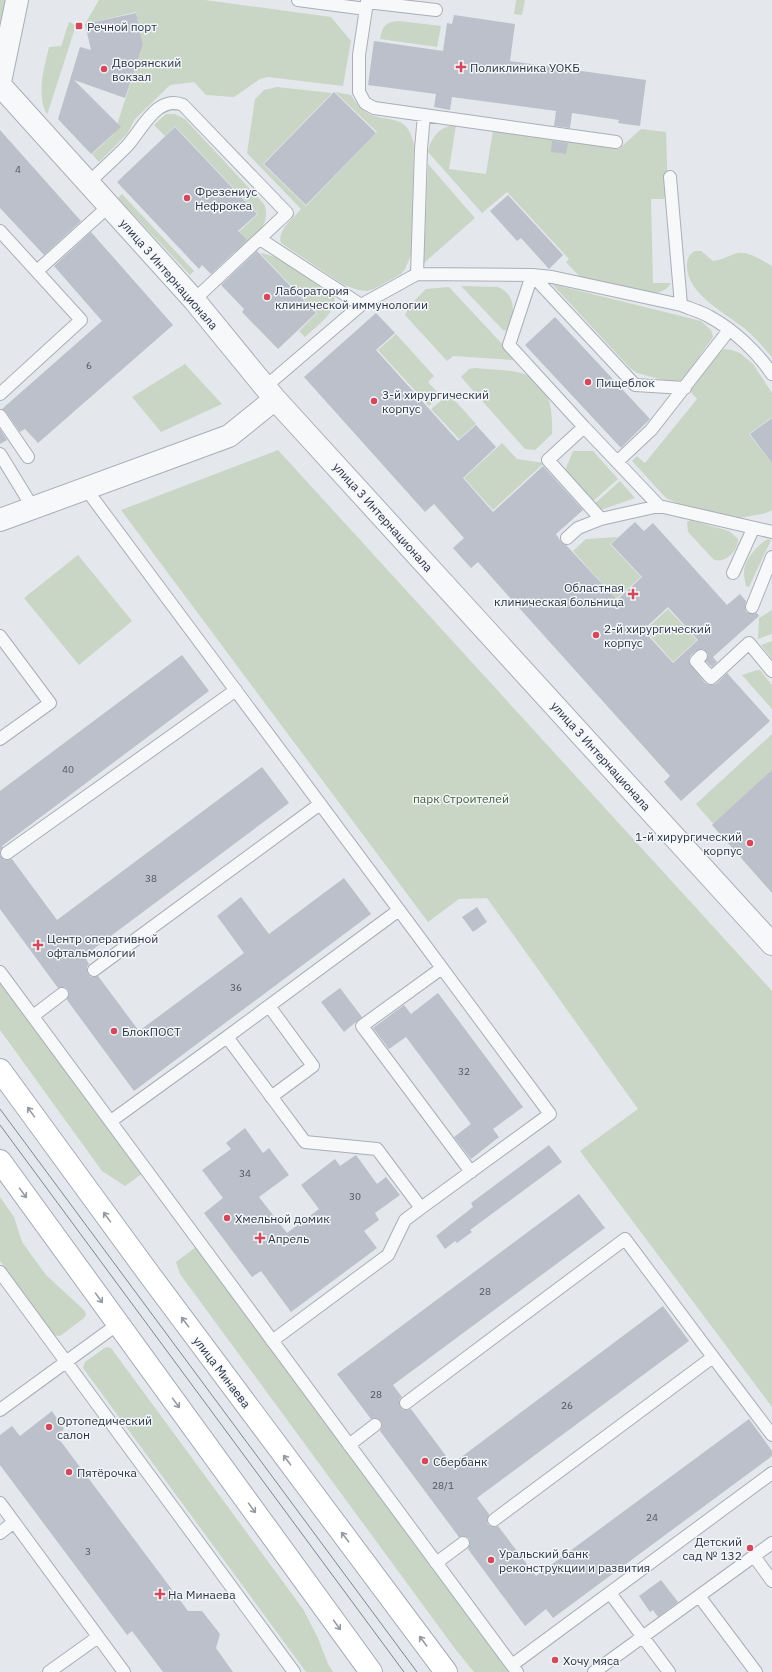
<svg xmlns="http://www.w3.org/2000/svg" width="772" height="1672" viewBox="0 0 772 1672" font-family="'IBM Plex Sans',sans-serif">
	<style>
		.green { fill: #c9d6c5 }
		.building { fill: #bbc0ca; fill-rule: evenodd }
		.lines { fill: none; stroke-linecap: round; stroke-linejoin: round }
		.lane-casing { stroke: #a9aeb7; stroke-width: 14 }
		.street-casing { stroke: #a9aeb7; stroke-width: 24 }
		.primary-casing { stroke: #a3abb8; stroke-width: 24 }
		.lane { stroke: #f7f8fa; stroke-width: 12 }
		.street { stroke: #f7f8fa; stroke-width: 22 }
		.primary { stroke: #fff; stroke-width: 22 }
		.tram { stroke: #7d8696; stroke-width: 1 }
		.oneway { stroke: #959aa2 }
		.poi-dot { fill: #d1495b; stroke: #f4f6f9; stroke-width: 1.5 }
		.labels { text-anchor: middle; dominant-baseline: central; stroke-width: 3; stroke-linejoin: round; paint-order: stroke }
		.number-label { font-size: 10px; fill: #4f5766 }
		.poi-label { font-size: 12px; fill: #2b3445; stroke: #f4f6f9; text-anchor: start }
		.street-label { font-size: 12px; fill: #2b3445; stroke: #f4f6f9 }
		.park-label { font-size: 12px; fill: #3f6138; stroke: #f4f6f9 }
	</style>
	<rect width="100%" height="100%" fill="#e4e7ec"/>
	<!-- green -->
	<path class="green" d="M0,0H6L0,27Z
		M99,0H205L331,17L351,41L343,86L268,77L260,79L234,97L206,95L194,82L170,85L135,119L127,134L99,162L92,154L114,134L143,45L136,12L85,24Z
		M516,0H525L522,15L514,14Z
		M399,21L441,26L437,47L380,39C382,27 386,21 399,21Z
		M69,22L76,25L47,115C36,94 44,69 49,47L61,46Z
		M277,87L332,93L263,164L306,206L377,132L335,92L351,95C355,101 359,108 366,112C386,125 406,110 414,144L411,255L405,269L401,274L374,289L367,291L358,290L344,285L281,243C277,230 294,218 301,209L247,153L255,99L264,90Z
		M166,114H175L185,119L264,204C273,226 251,239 236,253L227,243L258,214L175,126L165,136L154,125Z
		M456,125L449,169L486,174L493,130L619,149L641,129L666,132L668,195L663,199H651L653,283H671C668,289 663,291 656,293L581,278L566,262L569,259L507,192L482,213L428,152C431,137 440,126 456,125Z
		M428,164L475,218L424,263Z
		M122,194L194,271L190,275L118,198Z
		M695,251H701L713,261C721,260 727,257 734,254C747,249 761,260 772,266V357C763,347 754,336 744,328C725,313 687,294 687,266C687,259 689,254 695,251Z
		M262,253L278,258L332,292C343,309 316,326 305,337L299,331L317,313L261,254Z
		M552,284L701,321L711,330L713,337L683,379L674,383L637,373L630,368Z
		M461,286L498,287C517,294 514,315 510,331L503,330Z
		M449,287L515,358L512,360L453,356L447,361L405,315L410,305L426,289Z
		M396,334L434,376L428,382L440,395L429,406L378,350Z
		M724,349L732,350L740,353L753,364L772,393V417L749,434L772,463V510L766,513L740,518L687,508L666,498L632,461L637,456L645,463L697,399L690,391L721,351Z
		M185,364L222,404L161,432L132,397Z
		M475,368C490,370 507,369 521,373C550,381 553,409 552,434L535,450L525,449L461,377L469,369Z
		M449,394L476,424L459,439L431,409Z
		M502,443L517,459L544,463L493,510L464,478Z
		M278,450L772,991V1407L580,1151L638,1109L487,898L459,899L428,922L121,510Z
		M573,451H593L618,479L591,503L564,473Z
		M620,481L635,498L598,511L593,505Z
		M690,520L729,531L738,539C738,551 726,563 714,560L688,532L687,522Z
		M618,537L610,544L641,577L616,599L573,551L586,539Z
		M768,539L771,540L749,587L746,586C745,582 744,577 744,573C744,560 758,544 768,539Z
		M78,555L132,621L79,665L24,598Z
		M668,609L697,640L673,662L645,630Z
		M772,610V634L758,639L759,618Z
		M772,641V659L761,645Z
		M757,670H760L772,685V709L742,675Z
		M772,734V776L716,827L696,804Z
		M0,980L143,1173L125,1186L102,1171L0,1030Z
		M0,1197L14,1217L22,1242L46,1275L85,1311L86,1315L84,1318L60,1336L54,1335L0,1261Z
		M196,1247L510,1672H474L456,1650L180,1274L176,1262Z
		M106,1347L111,1348L303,1609L318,1638L328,1664L333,1672H306L83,1368L85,1362Z"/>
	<!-- building -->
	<path class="building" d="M136,13L143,45L125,98L74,80L121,127L91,154L58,119L80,47L91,50L85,24Z
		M454,15L515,24L510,61L646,80L640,126L618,123L619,120L572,113L570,128L554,126L556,111L452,97L450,110L434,107L436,94L368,85L374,41L443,51L447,23L452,24Z
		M334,92L376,133L306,205L264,164Z
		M175,127L257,214L238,231L247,240L211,274L202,265L199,269L117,182Z
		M0,130L81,221L44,255L0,208Z
		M552,141L568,143L566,154L551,152Z
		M508,195L563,255L549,269L521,238L517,241L490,211Z
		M91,232L173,325L38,443L25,429L20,432L6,412L2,409L102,321L54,266Z
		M257,251L316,313L278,349L242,312L244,309L221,285Z
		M376,313L395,333L376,350L458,441L476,425L496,447L463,478L493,512L543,466L583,510L556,534L562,543L566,545L617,600L642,577L611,544L635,522L644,531L653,523L727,605L740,594L746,601L745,608L746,612L753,614L757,613L759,616L713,657L717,662L712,667L706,661L708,654L703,649L696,651L690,656L689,662L705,683L709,685L716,684L727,673L770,721L681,801L664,782L670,776L478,562L471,568L453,548L464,538L434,504L425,512L304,377ZM668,607L698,640L673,663L643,630Z
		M555,317L650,419L621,448L525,345Z
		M772,418V463L750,434Z
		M0,429L7,440L0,444Z
		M182,655L209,691L2,846L3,847L0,851V791Z
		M262,767L289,803L84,956L89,964L87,967L88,974L91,977L98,976L139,1031L244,953L217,916L241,897L269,934L344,878L371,914L134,1091L67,1000L69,993L68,990L65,987L58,988L0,909V855L4,860L12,859L57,920Z
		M772,770V893L712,825Z
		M477,907L487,922L473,932L462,917Z
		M340,988L362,1017L344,1032L321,1002Z
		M438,993L523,1107L493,1129L499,1137L471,1159L454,1137L471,1124L406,1037L389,1049L373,1028L404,1005L411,1014Z
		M245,1128L263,1153L269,1148L289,1175L259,1197L287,1233L319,1209L301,1185L335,1159L340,1166L356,1155L377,1184L386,1177L400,1195L375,1213L379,1220L364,1231L377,1248L291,1312L261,1271L252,1277L204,1213L223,1198L202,1170L231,1149L226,1143Z
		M549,1145L562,1162L470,1230L472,1232L457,1243L455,1241L445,1249L436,1236L473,1207L471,1203Z
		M579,1194L605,1228L393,1385L402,1397L399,1400L400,1407L403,1410L411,1409L452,1464L663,1306L689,1341L477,1498L489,1514L487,1520L488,1525L494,1527L498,1526L536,1576L749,1419L772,1451V1456L553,1618L546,1609L525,1626L468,1549L470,1543L469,1538L463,1536L459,1537L380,1431L382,1427L381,1421L377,1418L371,1419L337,1374Z
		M52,1411L64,1429L56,1435L188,1611H202L220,1634L216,1648L233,1672H163L132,1631L127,1635L0,1465V1435L12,1426L20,1436Z
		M661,1580L678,1602L658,1617L653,1610L650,1612L639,1596Z"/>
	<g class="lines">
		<defs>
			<path id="lane" d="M298,0L366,9
				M436,10L367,2L359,55V92L365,103L374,108L616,142
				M670,177L681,305C691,309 702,312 710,317C734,330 757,352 772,374
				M88,183C101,171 114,159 126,147C141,132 156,94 183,105L287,213L194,300
				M0,231L81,320L0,394
				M260,239L361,305
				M37,271L109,206
				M417,274L421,149L424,115
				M265,387L361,305L417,274L532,275L552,277L681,305
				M0,416L28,457
				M584,427L509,345L532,275L635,385L685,388
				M0,454L33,508
				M617,462L651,430L729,330
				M86,489L399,910
				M659,506L601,519L548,460L584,427L659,506L772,532
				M567,538L578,528L601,519
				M733,573L753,529
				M752,607L772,557
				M0,636L50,703L0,739
				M701,656L696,661L711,678L749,643L772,671
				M7,853L236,690
				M442,968L362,1026L471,1172
				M94,970L320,804
				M0,972L517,1672
				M269,1006L313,1066L271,1097
				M33,1016L62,994
				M111,1121L227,1037
				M0,1272L294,1672
				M272,1341L388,1255L405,1220L421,1208L550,1114L399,910L227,1037L305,1142L377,1149L421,1208
				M406,1403L625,1239L713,1357
				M0,1410L118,1324
				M349,1445L375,1425
				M0,1503L124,1672
				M494,1520L713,1357L772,1435
				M0,1533L14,1522
				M754,1556L772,1543
				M436,1563L463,1543
				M610,1593L669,1672
				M699,1596L754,1556L772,1581
				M512,1665L772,1473
				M49,1672L98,1637
				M594,1672L699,1596L756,1672"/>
			<path id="street" d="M0,82L17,0
				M0,85L194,300L275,399L772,944
				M0,520L229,436L275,399"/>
			<path id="primary" d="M0,1070L149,1274L446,1672
				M0,1161L371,1672"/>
		</defs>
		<!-- lane casing -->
		<use href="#lane" class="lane-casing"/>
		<!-- street casing -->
		<use href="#street" class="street-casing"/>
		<!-- primary casing -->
		<use href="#primary" class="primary-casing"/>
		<!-- lane -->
		<use href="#lane" class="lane"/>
		<!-- street -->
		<use href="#street" class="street"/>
		<!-- primary -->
		<use href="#primary" class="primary"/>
		<!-- tram -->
		<path class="tram" d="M0,1109L417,1672
			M0,1125L404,1672"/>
	</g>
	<!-- one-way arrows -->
	<defs><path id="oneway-shaft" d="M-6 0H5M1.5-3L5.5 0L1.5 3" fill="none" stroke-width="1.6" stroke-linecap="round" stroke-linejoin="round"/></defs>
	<g class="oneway">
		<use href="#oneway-shaft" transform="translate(31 1112) rotate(-126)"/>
		<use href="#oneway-shaft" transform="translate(23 1193) rotate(54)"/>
		<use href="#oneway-shaft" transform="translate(107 1217) rotate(-126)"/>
		<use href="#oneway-shaft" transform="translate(99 1298) rotate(54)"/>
		<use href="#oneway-shaft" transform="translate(185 1322) rotate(-127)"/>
		<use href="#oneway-shaft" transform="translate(176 1403) rotate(54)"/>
		<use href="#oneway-shaft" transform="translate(287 1460) rotate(-127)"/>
		<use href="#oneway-shaft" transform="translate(252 1508) rotate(54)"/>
		<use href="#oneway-shaft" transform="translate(345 1537) rotate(-127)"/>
		<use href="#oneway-shaft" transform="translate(337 1625) rotate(54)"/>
		<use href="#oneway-shaft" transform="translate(423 1641) rotate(-127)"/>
	</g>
	<!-- markers -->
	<g class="poi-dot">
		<rect x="75" y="22" width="8" height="8" rx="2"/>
		<path d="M459 61h4v4h4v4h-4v4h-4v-4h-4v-4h4z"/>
		<circle cx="104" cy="69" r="4"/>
		<circle cx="187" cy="198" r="4"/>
		<circle cx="267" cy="297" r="4"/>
		<circle cx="588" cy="382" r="4"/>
		<circle cx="374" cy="401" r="4"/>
		<path d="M631 588h4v4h4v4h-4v4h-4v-4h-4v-4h4z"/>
		<circle cx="596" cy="635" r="4"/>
		<circle cx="750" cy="843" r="4"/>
		<path d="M36 939h4v4h4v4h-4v4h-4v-4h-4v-4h4z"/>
		<circle cx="114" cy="1031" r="4"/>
		<circle cx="227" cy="1218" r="4"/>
		<path d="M258 1232h4v4h4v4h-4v4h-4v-4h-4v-4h4z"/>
		<circle cx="49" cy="1427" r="4"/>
		<circle cx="425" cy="1461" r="4"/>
		<circle cx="69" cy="1472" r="4"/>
		<circle cx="750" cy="1548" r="4"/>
		<circle cx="491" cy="1560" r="4"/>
		<path d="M158 1588h4v4h4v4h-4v4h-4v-4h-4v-4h4z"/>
		<circle cx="555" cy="1660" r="4"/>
	</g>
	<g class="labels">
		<!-- number labels -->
		<g class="number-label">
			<text x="18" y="169">4</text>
			<text x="89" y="365">6</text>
			<text x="68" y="769">40</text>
			<text x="151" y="878">38</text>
			<text x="236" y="987">36</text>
			<text x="464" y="1071">32</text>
			<text x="245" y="1173">34</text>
			<text x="355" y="1196">30</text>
			<text x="485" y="1291">28</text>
			<text x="376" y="1394">28</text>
			<text x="567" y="1405">26</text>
			<text x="443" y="1485">28/1</text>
			<text x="652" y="1517">24</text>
			<text x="88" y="1551">3</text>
		</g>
		<!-- poi labels -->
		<g class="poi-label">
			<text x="87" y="26">Речной порт</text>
			<text x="112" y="62">Дворянский<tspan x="112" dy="14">вокзал</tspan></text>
			<text x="470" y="67">Поликлиника УОКБ</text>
			<text x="195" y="191">Фрезениус<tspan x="195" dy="14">Нефрокеа</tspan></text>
			<text x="275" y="290">Лаборатория<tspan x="275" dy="14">клинической иммунологии</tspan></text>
			<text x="596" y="382">Пищеблок</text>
			<text x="382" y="394">3-й хирургический<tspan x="382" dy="14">корпус</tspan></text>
			<text x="624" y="587" text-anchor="end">Областная<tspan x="624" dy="14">клиническая больница</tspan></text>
			<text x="604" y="628">2-й хирургический<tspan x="604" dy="14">корпус</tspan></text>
			<text x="742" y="836" text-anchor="end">1-й хирургический<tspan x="742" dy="14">корпус</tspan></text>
			<text x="47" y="938">Центр оперативной<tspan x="47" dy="14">офтальмологии</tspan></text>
			<text x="122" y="1031">БлокПОСТ</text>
			<text x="235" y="1218">Хмельной домик</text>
			<text x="268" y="1238">Апрель</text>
			<text x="57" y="1420">Ортопедический<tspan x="57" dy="14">салон</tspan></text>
			<text x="433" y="1461">Сбербанк</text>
			<text x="77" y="1472">Пятёрочка</text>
			<text x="742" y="1541" text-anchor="end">Детский<tspan x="742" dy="14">сад № 132</tspan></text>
			<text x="499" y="1553">Уральский банк<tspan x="499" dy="14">реконструкции и развития</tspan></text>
			<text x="168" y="1594">На Минаева</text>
			<text x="563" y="1660">Хочу мяса</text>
		</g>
		<!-- street labels -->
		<g class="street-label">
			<text transform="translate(169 274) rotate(49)">улица 3 Интернационала</text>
			<text transform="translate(383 517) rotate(48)">улица 3 Интернационала</text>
			<text transform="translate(601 756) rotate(48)">улица 3 Интернационала</text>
			<text transform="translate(222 1372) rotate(53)">улица Минаева</text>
		</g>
		<!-- park labels -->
		<g class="park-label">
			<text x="461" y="798">парк Строителей</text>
		</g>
	</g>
</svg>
